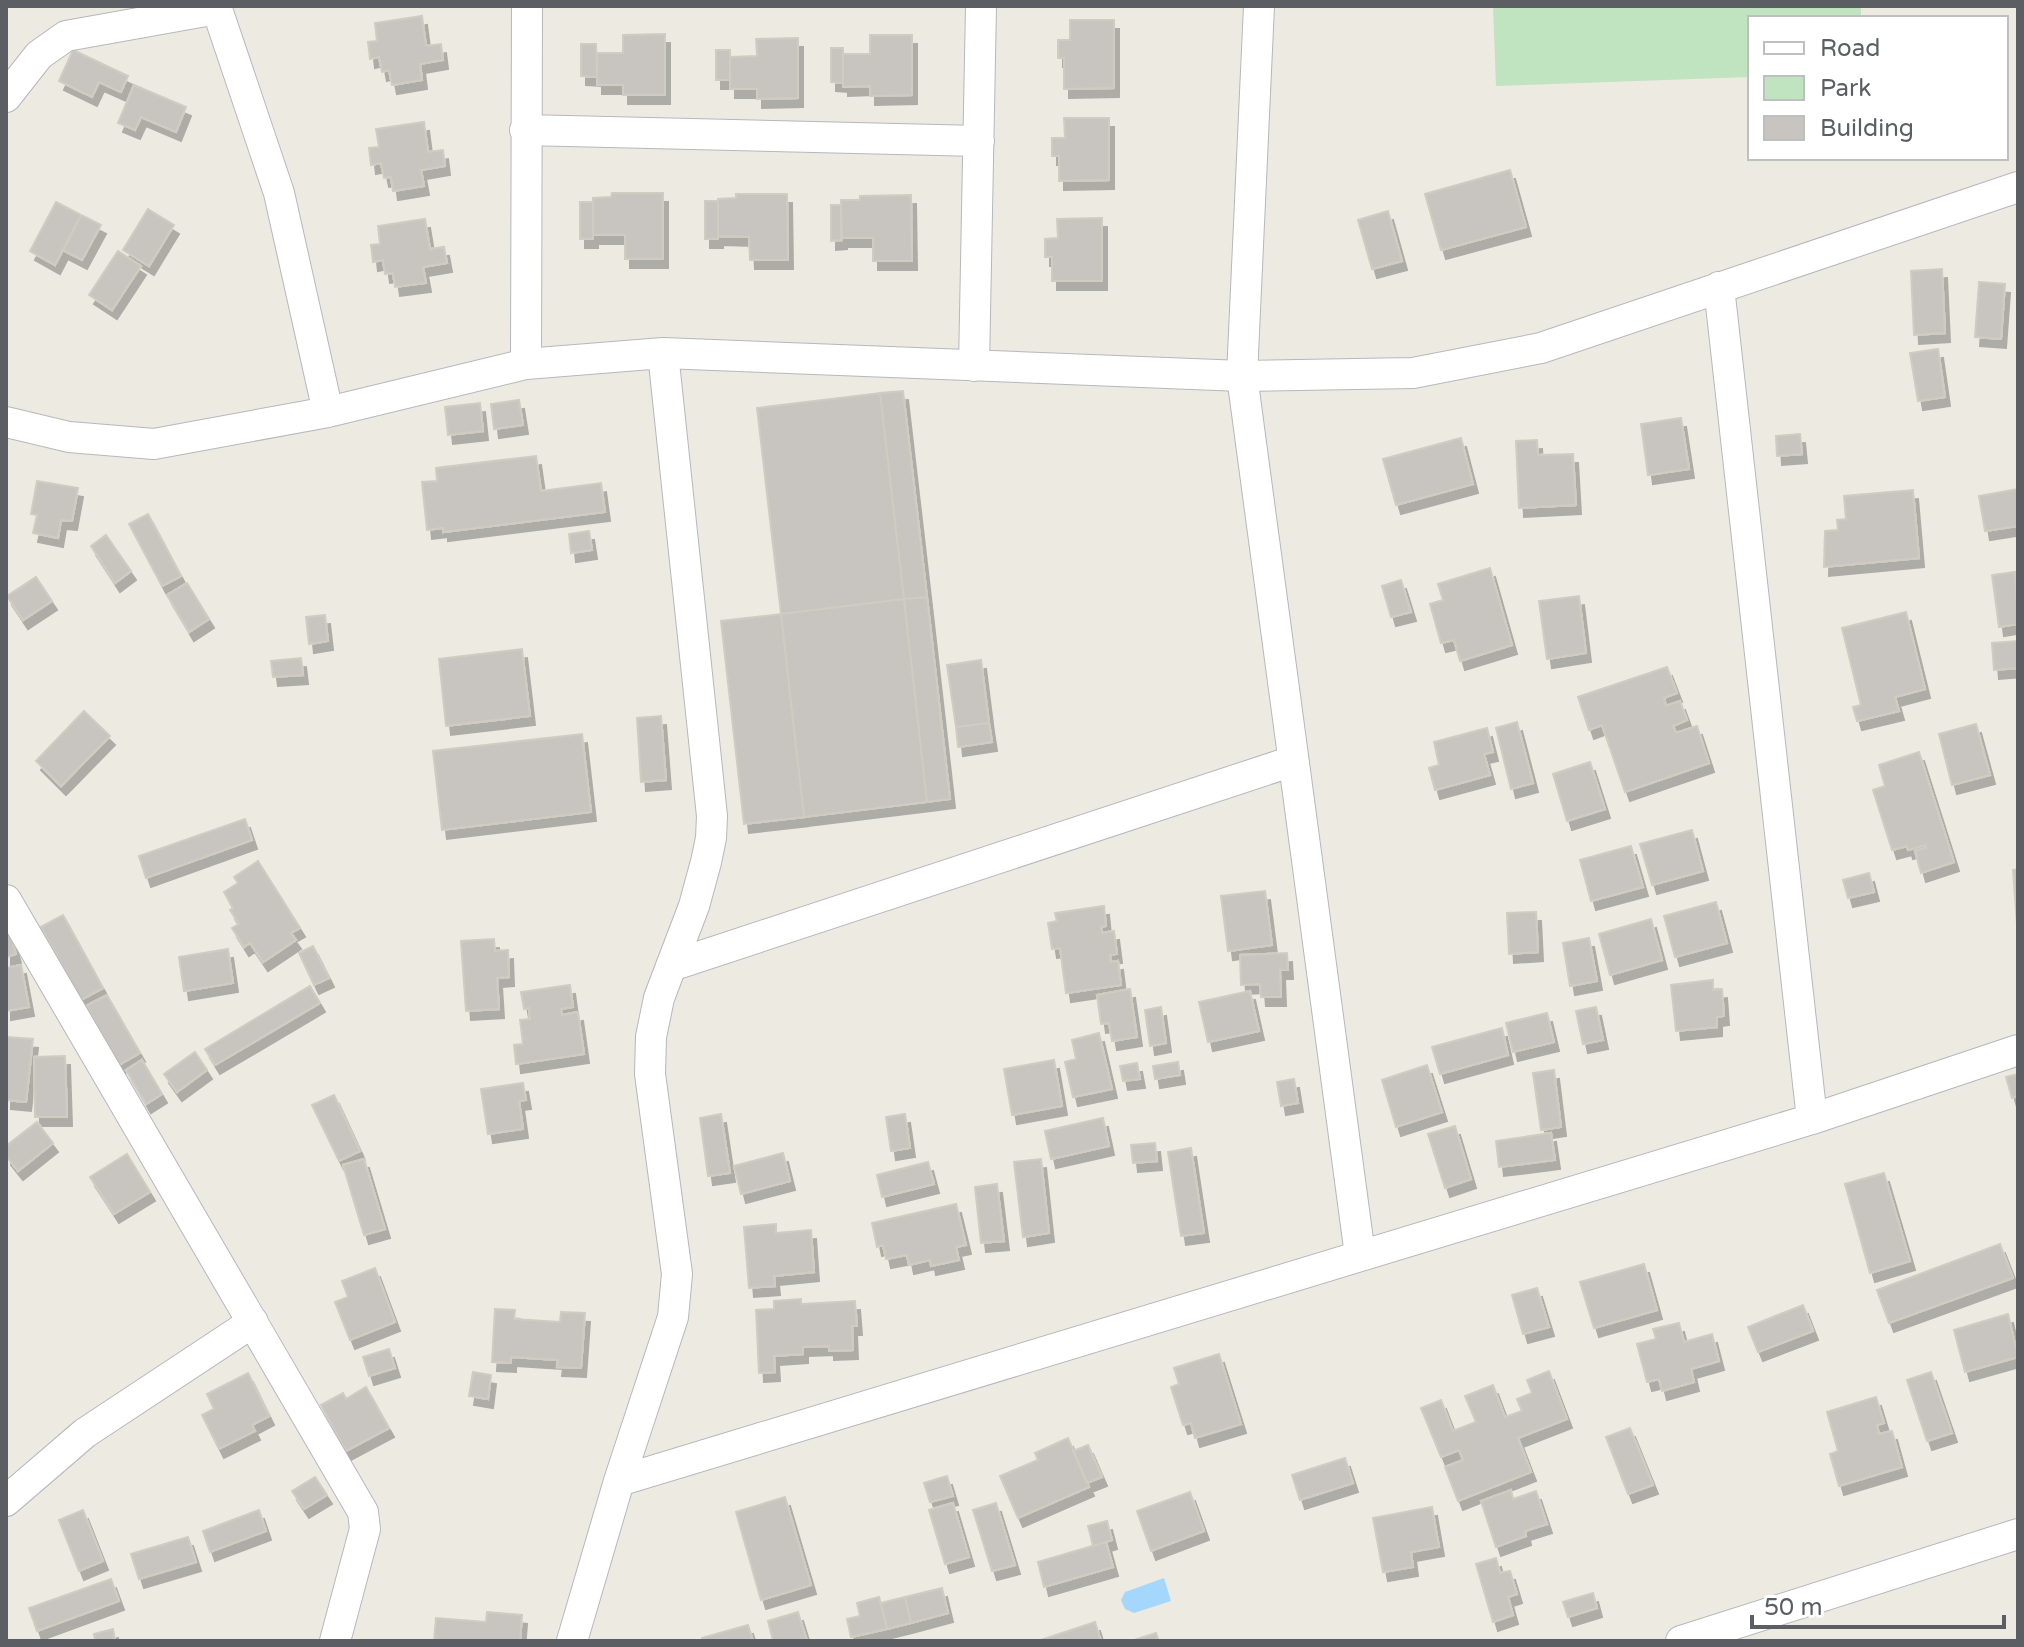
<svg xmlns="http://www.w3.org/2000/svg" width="2024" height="1647" viewBox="0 0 2024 1647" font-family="'Varela Round',sans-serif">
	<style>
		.green { fill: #c0e3c0 }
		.water { fill: #a4d7fb }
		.building { fill: #c8c5c0; stroke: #d1ccc1; stroke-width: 2; filter: url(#shadow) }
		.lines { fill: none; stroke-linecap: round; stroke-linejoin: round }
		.minor-casing { stroke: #b5b8bc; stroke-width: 32 }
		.minor { stroke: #fff; stroke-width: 30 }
	</style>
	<defs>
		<filter id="shadow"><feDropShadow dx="5" dy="9" stdDeviation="0" flood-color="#0004"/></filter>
	</defs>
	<rect width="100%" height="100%" fill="#edeae2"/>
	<!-- green -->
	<path class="green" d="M1493,6H1861V18H1750V77L1496,86Z"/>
	<!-- water -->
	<path class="water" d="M1164,1578L1171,1601L1134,1613L1125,1609L1121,1600L1125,1592Z"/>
	<!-- building -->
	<path class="building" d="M422,16L426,46L441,44L443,60L420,64L422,80L392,85L389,70L382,72L379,57L370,59L368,42L377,41L375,23Z
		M1070,20H1114V88L1064,89V58H1058V40H1070Z
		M665,34V95H623V85H597V53H623V35Z
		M870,35H912V95L870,96V86L843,87V54H870Z
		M798,38V98L757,99V89H730V57L757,56L756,39Z
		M581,44H596L597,77L581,76Z
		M831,48H843V83L831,82Z
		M73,50L128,76L121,92L99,82L92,97L59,81Z
		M716,50H730V80H716Z
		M134,85L186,107L176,132L141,117L135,130L118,123Z
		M1064,118H1109V180L1059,181V156H1052V138H1065Z
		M424,122L428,152L443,150L445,166L421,170L424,186L393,191L391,177L384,178L381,163L371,165L369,148L379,147L376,129Z
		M1510,170L1526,227L1441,250L1425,194Z
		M612,193H663V259H625V235H593V198L611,197Z
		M736,194H787L788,260H750L749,237L718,236V199L736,198Z
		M911,195L912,261H873V238H841V200H860V196Z
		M705,201H718V239H705Z
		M56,202L81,215L55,265L30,251Z
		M580,202H593V239H580Z
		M831,205H841L842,240L831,241Z
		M148,209L174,225L149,266L123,250Z
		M1388,211L1402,261L1372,269L1358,220Z
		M81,215L101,225L82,260L63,250Z
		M1102,218V281H1052V257H1045V239L1058,238L1057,219Z
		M425,219L430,249L444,247L447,263L423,267L426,283L395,287L393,273L385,274L383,260L373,262L371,245L380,244L378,226Z
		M118,251L141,266L112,310L89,295Z
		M1942,269L1945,333L1914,335L1911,271Z
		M1979,282L2005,284L2001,339L1975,337Z
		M1938,349L1945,397L1918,401L1910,353Z
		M903,391L927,597L904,599L880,393Z
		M880,393L904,599L781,614L757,408Z
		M519,400L523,425L494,429L491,404Z
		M480,403L483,431L448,435L445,407Z
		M1681,418L1689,469L1648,475L1641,424Z
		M1800,434L1802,454L1777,456L1776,436Z
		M1461,438L1473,484L1396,505L1383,459Z
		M1537,440L1538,455L1573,454L1576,505L1519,508L1516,441Z
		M536,456L541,491L601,483L605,512L443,532V528L427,530L422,482L437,481L436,468Z
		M37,481L78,488L72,521L61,520L58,538L33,533L37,515L31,514Z
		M2018,489V526L1985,531L1979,496Z
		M1913,490L1919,558L1824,567L1825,531L1838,530L1837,520L1846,519L1844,496Z
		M148,514L181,576L162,586L129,524Z
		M589,531L592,550L571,553L569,534Z
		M106,535L131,571L115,583L91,546Z
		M1490,568L1512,645L1460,661L1454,640L1441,643L1430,604L1443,600L1438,584Z
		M2015,572L2018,624L1999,627L1992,575Z
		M36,577L52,601L23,620L7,596Z
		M1401,580L1411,612L1391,617L1382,586Z
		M187,583L209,619L189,632L167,595Z
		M1579,596L1586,653L1547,659L1539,601Z
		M927,597L950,799L927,802L904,599Z
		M904,599L927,802L804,817L781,614Z
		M1906,612L1925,689L1895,697L1899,711L1857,721L1853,707L1861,705L1842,628Z
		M781,614L804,817L744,824L721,621Z
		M325,615L328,641L309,644L306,617Z
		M2018,641V668L1994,670L1992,643Z
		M522,649L530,716L446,726L439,659Z
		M301,658L303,675L273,677L271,661Z
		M981,660L989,723L956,727L947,665Z
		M1667,667L1677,693L1664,698L1666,706L1680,701L1687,720L1673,726L1676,733L1697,726L1709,763L1625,792L1602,725L1589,730L1578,697Z
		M84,711L110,736L61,786L36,761Z
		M661,716L666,780L641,782L637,718Z
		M1517,722L1533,783L1511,789L1496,728Z
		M989,723L992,742L958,747L956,727Z
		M1976,724L1990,775L1952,785L1939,734Z
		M1487,728L1493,752L1484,754L1490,775L1435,790L1429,768L1439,765L1434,742Z
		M582,734L591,812L442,830L433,751Z
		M1919,752L1954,862L1921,873L1915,851L1926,848L1925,845L1908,850L1907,846L1892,850L1873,790L1885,786L1879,765Z
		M1590,762L1605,809L1567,821L1553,774Z
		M245,819L252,840L146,878L139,856Z
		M1692,830L1703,871L1652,885L1640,844Z
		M1631,846L1643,887L1591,901L1580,860Z
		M258,861L300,928L291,933L296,940L263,962L250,943L244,947L232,928L239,924L230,910L233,908L224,892L238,883L234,877Z
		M2018,869V924H2017L2013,870Z
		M1869,873L1874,892L1848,898L1843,880Z
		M1265,891L1272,945L1228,951L1221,896Z
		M1716,902L1727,943L1675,957L1664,916Z
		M1104,906L1106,926L1101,927L1102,933L1114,931L1117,954L1110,955L1111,962L1118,961L1121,985L1066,993L1060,948L1052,949L1048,923L1057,921L1055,913Z
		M1536,912L1538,952L1509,954L1507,913Z
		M63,915L103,988L81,1000L41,927Z
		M1651,919L1662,960L1610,975L1599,934Z
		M6,921L16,954L6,957Z
		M1589,938L1597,981L1570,986L1563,943Z
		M494,939L495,951L508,950L509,977L497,978L499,1009L466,1011L461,941Z
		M313,946L329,978L314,985L299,953Z
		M228,949L233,983L184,991L179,957Z
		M1287,953L1288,970H1280L1281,997H1261L1260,984L1241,985L1240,955Z
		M21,965L29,1007L6,1011V968Z
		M1713,980V990L1722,989L1724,1016L1717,1017V1027L1676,1031L1671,985Z
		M570,985L573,1007L561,1009L562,1015L578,1012L584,1054L516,1064L514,1045L523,1044L520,1020L530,1019L529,1008L524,1009L521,992Z
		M310,986L320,1003L215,1065L205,1049Z
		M1130,989L1137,1037L1112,1041L1109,1023L1101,1024L1097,995Z
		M1250,991L1259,1031L1208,1042L1199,1002Z
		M107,995L140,1053L119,1065L86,1006Z
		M1161,1007L1166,1043L1150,1046L1145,1010Z
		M1596,1007L1603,1040L1583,1044L1576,1011Z
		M1547,1013L1554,1042L1513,1052L1506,1023Z
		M1502,1028L1508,1055L1440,1074L1432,1047Z
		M1099,1033L1112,1089L1073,1097L1065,1062L1076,1059L1072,1040Z
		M7,1037L33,1039L26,1102L6,1100Z
		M195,1052L207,1070L177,1092L164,1074Z
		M65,1056L67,1117H35L34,1057Z
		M142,1060L162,1094L146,1104L126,1070Z
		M1054,1060L1062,1106L1012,1115L1004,1069Z
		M1178,1062L1180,1075L1155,1079L1153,1066Z
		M1137,1063L1140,1079L1123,1081L1120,1066Z
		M1427,1065L1442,1112L1396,1127L1382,1080Z
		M1554,1070L1561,1127L1541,1130L1533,1073Z
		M2018,1074V1096L2012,1098L2006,1077Z
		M1294,1079L1298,1103L1281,1106L1277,1082Z
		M523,1083L526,1100L519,1101L523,1129L488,1134L481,1089Z
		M334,1095L360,1151L339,1161L312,1105Z
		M721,1114L730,1173L708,1176L700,1118Z
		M905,1114L910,1148L891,1151L886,1117Z
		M1103,1118L1109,1146L1051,1159L1045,1131Z
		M37,1122L53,1143L18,1171L6,1156V1146Z
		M1455,1126L1471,1179L1445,1188L1428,1134Z
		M1551,1133L1555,1160L1499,1167L1496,1141Z
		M1155,1143L1157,1161L1133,1163L1131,1145Z
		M1191,1148L1204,1233L1181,1236L1168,1152Z
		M783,1153L790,1181L741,1194L734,1166Z
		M127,1154L150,1192L114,1214L90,1177Z
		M364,1159L385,1229L364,1235L343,1165Z
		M1041,1159L1049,1233L1023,1237L1014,1162Z
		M928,1162L934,1184L882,1197L877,1175Z
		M1884,1173L1910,1261L1870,1273L1845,1184Z
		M997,1184L1004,1241L981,1243L975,1187Z
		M956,1204L966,1245L956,1247L959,1260L931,1266L930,1260L909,1265L907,1255L886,1259L883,1245L877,1247L872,1223Z
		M776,1224V1233L811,1230L814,1272L774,1276L775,1286L749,1288L744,1227Z
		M2000,1244L2013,1278L1889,1323L1877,1290Z
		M1644,1264L1657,1310L1594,1328L1580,1282Z
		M375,1268L395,1322L350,1340L335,1302L348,1297L342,1281Z
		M1537,1288L1549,1327L1523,1334L1512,1295Z
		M801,1299V1304L855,1301L857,1326H852L853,1350L829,1351V1346L803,1347V1354L774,1356L775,1372L759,1373L756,1310L774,1309V1301Z
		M1803,1305L1813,1331L1758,1352L1748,1327Z
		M495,1309L515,1310L514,1319L560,1322L561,1312L585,1313L581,1368L557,1367L558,1360L511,1357V1363L492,1362Z
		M2008,1314L2018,1357L1965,1372L1954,1330Z
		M1679,1323L1684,1342L1712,1334L1719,1361L1691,1369L1694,1382L1662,1391L1659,1379L1647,1382L1637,1344L1656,1339L1653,1329Z
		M389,1349L395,1368L369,1376L363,1357Z
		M1219,1354L1241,1424L1195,1438L1191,1423L1183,1425L1171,1387L1179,1384L1174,1368Z
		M1549,1371L1567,1419L1518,1438L1531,1472L1458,1501L1445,1467L1463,1460L1459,1450L1441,1457L1421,1408L1441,1400L1453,1431L1476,1422L1465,1396L1493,1385L1505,1417L1522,1411L1517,1399L1532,1393L1527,1380Z
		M473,1372L491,1375L488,1399L469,1396Z
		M1931,1372L1952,1433L1927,1441L1907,1380Z
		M248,1373L269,1416L252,1425L255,1431L219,1449L202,1415L214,1409L207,1394Z
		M366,1387L389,1428L346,1451L321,1405L343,1393L346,1399Z
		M1876,1397L1884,1423L1877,1425L1879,1434L1892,1431L1902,1467L1839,1486L1830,1454L1838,1451L1827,1412Z
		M1630,1428L1653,1485L1628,1494L1606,1437Z
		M1068,1438L1089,1487L1018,1518L1000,1476L1038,1460L1035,1453Z
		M1088,1445L1102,1477L1087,1483L1073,1451Z
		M1345,1458L1353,1483L1300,1500L1292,1475Z
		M947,1476L953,1496L930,1502L924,1483Z
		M315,1477L327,1495L304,1509L292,1491Z
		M1511,1490L1513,1499L1536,1491L1547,1524L1525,1531L1526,1536L1496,1547L1481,1501Z
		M1190,1492L1204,1531L1151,1551L1137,1511Z
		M785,1497L811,1585L761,1600L736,1512Z
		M953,1503L969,1557L945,1564L929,1510Z
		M996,1503L1015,1565L992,1571L973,1510Z
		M1432,1507L1439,1547L1411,1552L1413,1567L1383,1572L1373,1518Z
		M83,1510L103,1561L79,1571L59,1520Z
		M259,1510L266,1531L210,1552L203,1531Z
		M1107,1521L1112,1540L1093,1546L1088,1526Z
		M188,1537L196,1562L139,1579L131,1554Z
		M1106,1542L1113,1567L1044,1587L1038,1562Z
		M1496,1558L1500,1573L1510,1571L1517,1594L1508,1597L1513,1615L1493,1622L1476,1564Z
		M111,1579L119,1601L37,1631L29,1608Z
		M942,1588L948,1613L911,1623L905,1597Z
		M1593,1593L1597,1608L1568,1617L1563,1602Z
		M879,1597L887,1629L851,1637L847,1619L860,1616L857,1603Z
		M905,1597L911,1623L887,1629L881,1603Z
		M487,1612L522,1615L520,1641H434L436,1618L486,1622Z
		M798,1612L807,1641H773L768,1621Z
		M1095,1622L1101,1641H1038Z
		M748,1625L753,1641H703L702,1638Z
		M113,1629L115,1641H95L94,1634Z
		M1156,1633L1159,1641H1131Z"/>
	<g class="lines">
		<defs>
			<path id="minor" d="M216,6L279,193L328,412
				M1259,6L1242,376L1360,1255
				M6,97L39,55L66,36L217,9
				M525,130L979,141
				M1719,287L1812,1119L2018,1050
				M526,364L527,6
				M974,366L981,6
				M6,422L69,437L154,444L328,412L526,364L663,353L1242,376L1413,373L1541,348L2018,187
				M6,900L363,1512L365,1529L335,1641
				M671,966L1293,761
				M619,1481L1812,1119
				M6,1501L85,1433L253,1322
				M572,1641L619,1481L673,1317L677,1274L650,1074L651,1037L659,998L694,906L706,862L711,838L712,816L663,353
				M1681,1641L2018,1534"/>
		</defs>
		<!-- minor casing -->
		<use href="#minor" class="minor-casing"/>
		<!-- minor -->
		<use href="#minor" class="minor"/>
	</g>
	<!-- border -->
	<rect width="2024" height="1647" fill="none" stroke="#5b5e62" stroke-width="16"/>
	<!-- legend -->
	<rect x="1748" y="16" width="260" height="144" fill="#ffffff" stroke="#bdbfc0" stroke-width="2"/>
	<rect x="1764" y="42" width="40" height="12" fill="#ffffff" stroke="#bdbfc0" stroke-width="2"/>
	<text x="1820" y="56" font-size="24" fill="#5b5e62">Road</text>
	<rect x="1764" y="76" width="40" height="24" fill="#c0e3c0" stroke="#bdbfc0" stroke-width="2"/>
	<text x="1820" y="96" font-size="24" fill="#5b5e62">Park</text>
	<rect x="1764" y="116" width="40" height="24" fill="#c8c5c0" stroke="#bdbfc0" stroke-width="2"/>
	<text x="1820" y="136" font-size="24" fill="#5b5e62">Building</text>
	<!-- scale -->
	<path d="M1752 1615v12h252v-12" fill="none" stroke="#5b5e62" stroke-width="4"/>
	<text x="1764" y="1615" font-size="24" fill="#5b5e62" stroke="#ffffff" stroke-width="6" paint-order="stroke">50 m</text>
</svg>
